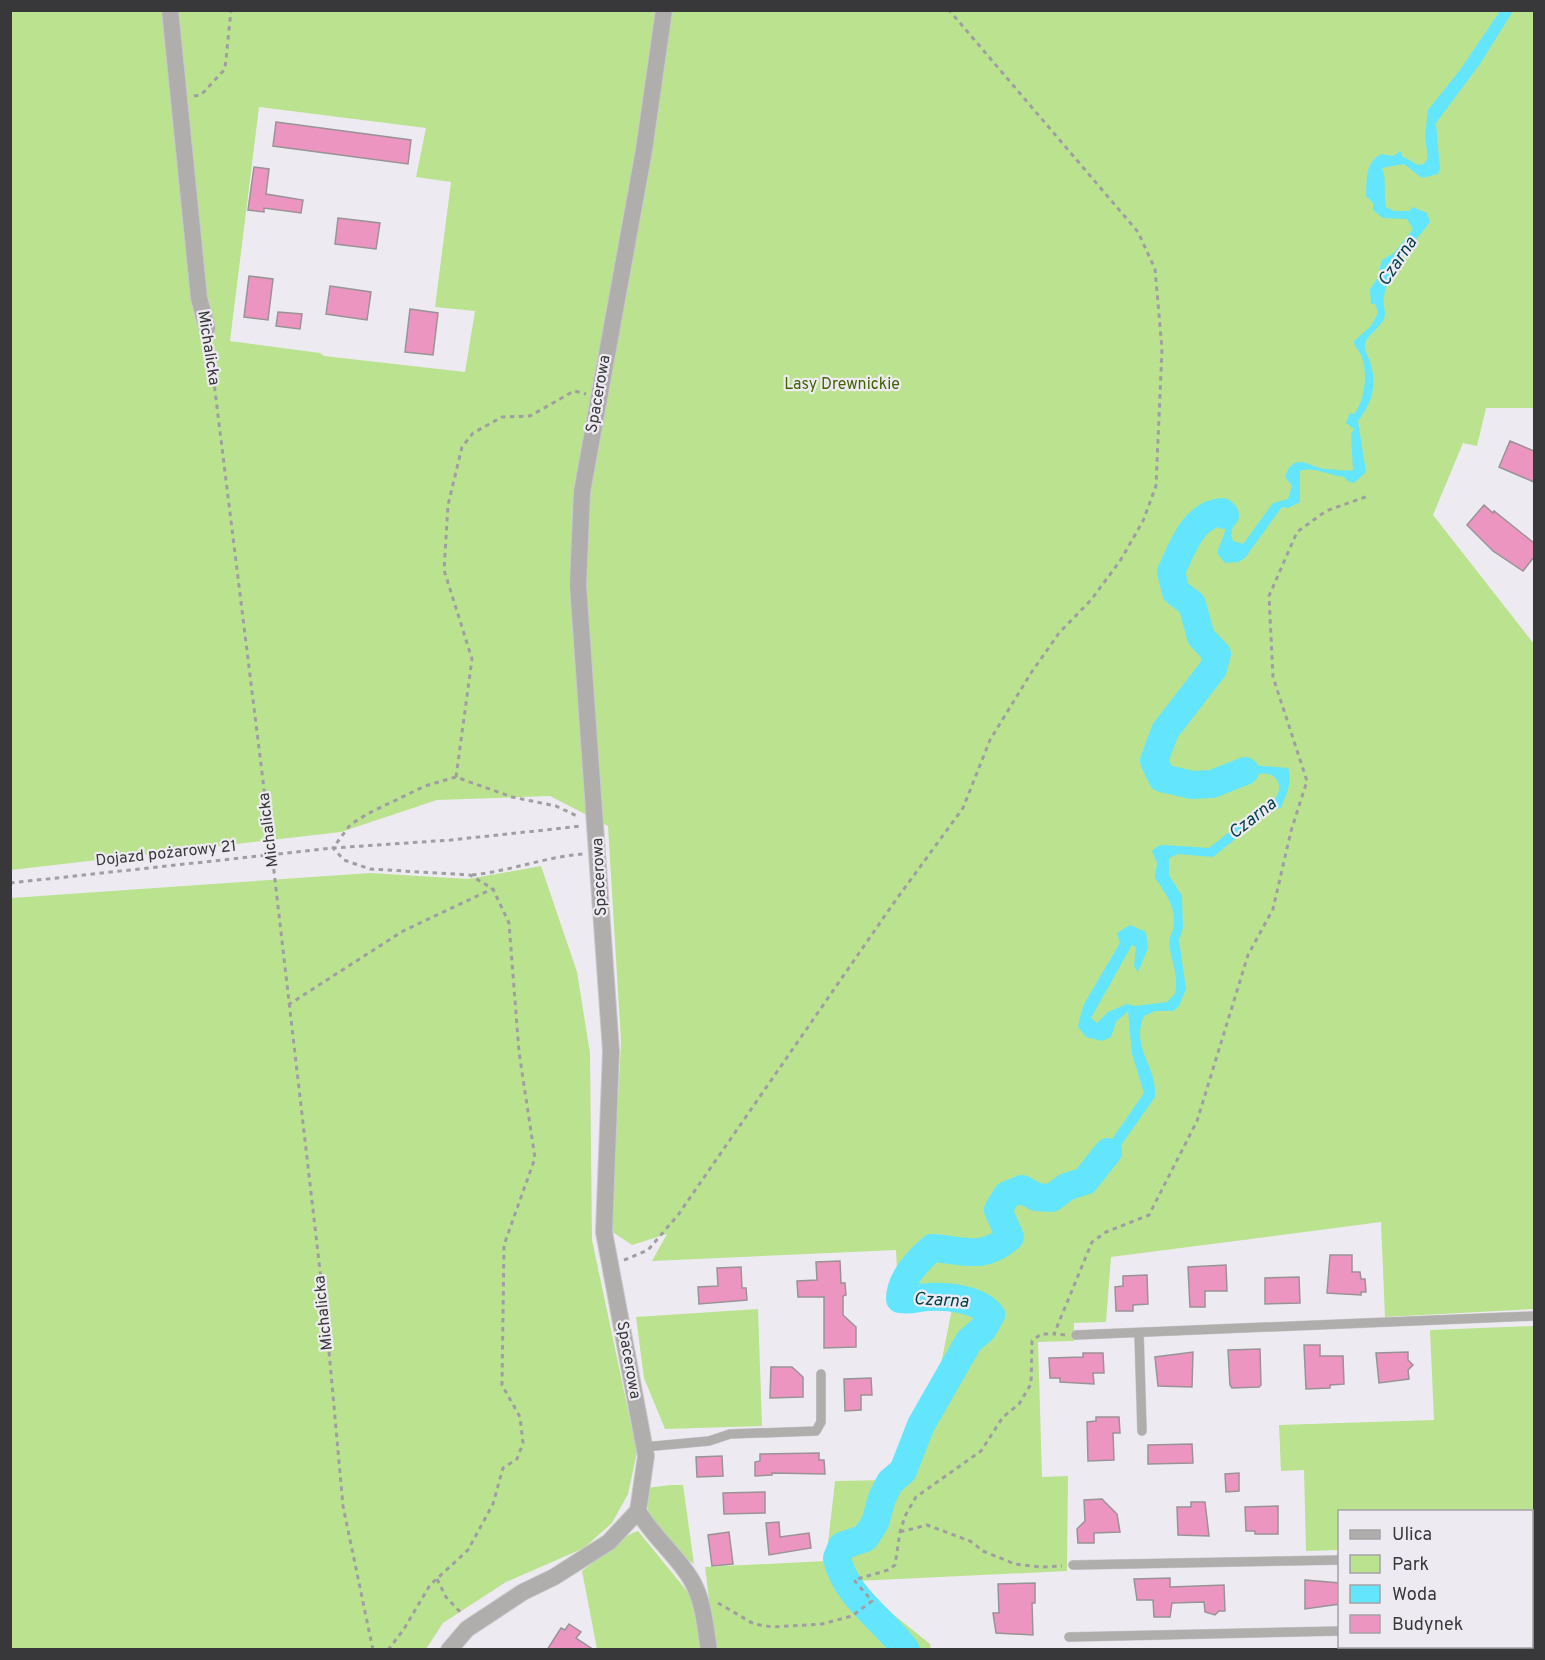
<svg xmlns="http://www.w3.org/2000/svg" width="1545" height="1660" viewBox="0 0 1545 1660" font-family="Overpass,sans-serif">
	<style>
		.green { fill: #bbe28f; fill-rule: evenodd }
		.water { fill: #64e5fe }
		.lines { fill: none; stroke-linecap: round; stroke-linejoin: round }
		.stream { stroke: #64e5fe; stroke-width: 4.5 }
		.river { stroke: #64e5fe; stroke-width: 28 }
		.building { fill: #ed95c1; stroke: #999396; stroke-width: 1.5 }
		.service-casing { stroke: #c9c7cc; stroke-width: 10 }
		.minor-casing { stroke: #c9c7cc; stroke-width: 18 }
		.path { stroke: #a09ea3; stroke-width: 3; stroke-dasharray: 4.5 4.5; stroke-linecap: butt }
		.service { stroke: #b0adad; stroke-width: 9 }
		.minor { stroke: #b0adad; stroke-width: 16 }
		.labels { text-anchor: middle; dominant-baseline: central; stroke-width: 4.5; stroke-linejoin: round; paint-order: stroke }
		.street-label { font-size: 16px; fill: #383739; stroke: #edebf1 }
		.park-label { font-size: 16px; fill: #426204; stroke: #edebf1 }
		.water-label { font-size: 18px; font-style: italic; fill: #003e48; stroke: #edebf1 }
	</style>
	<rect width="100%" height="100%" fill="#edebf1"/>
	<!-- green -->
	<path class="green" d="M10,11H1534V408H1486L1477,446L1463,443L1433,515L1534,644V1309L1385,1317L1381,1222L1111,1257L1106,1322L1074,1323V1341L1038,1342L1042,1477L1068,1476L1067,1571L857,1581L868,1594L930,1644L931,1649L715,1648L705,1567L826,1561L835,1481L889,1480L940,1369L952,1309L917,1307L899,1311L896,1250L652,1261L667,1234L632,1245L611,1231L621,1042L608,826L550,796L437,800L341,832L11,870ZM259,107L426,128L416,177L451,182L435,307L475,311L465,372L324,356L320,353L230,341Z
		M541,866L577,972L590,1053L592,1240L637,1452L628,1494L612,1523L584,1548L506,1582L443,1623L426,1649L11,1650V898L370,873L468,879Z
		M758,1309L762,1426L665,1429L644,1378L636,1317Z
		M1534,1326V1521L1532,1535V1512H1340L1339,1550L1306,1551L1304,1470L1281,1471L1279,1425L1434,1420L1430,1330Z
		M671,1485H683L694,1564L678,1553L649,1517L646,1488Z
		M638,1531L691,1596L701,1649H597L582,1571C596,1561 626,1533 638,1531Z"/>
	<!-- water -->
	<path class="water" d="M1500,11H1513L1480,64L1436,123L1440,169L1438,174L1422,178L1404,164L1382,168C1387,181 1383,193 1386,207L1394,211H1409L1413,207L1427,213L1430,222C1413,245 1390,268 1384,296C1382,305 1387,311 1384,319C1380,328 1367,335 1365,344C1364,350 1368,356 1370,362C1378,385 1372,403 1358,421L1366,472L1354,483L1349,482L1344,477C1330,476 1314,466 1300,471V502L1288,508L1282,507L1245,558L1238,562L1225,563L1217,553L1226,529L1220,521L1203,527L1198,534L1190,520L1222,502L1234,507L1236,512L1231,536L1233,541L1243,544L1273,503L1288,499L1292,486L1285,477C1294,450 1309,467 1325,469C1332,469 1349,472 1353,470L1351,434L1354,429L1346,423L1350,413L1354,414C1365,401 1369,370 1360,353C1357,348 1355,348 1354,341L1371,326L1378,313L1375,304H1371L1370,289L1381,273L1379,271L1382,260L1394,253L1413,229L1407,219L1383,218L1373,210V203L1366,196C1367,184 1364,161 1382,154L1393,156L1401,151L1402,156L1418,165L1424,164L1428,158L1425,137L1428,110L1460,70Z
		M1252,765L1288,768C1293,782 1286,795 1281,808L1271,810L1213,857L1178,854L1169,858V875L1182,896L1183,928L1179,940L1186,989L1179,1006L1173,1011H1155L1144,1016C1130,1047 1158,1067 1155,1097L1108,1164L1085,1184L1081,1177L1094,1165L1144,1093L1132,1054L1128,1011L1116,1022L1111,1037L1102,1041L1086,1037L1078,1027L1079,1021L1084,1004L1120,943L1117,933L1130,925L1146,932L1148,948L1138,972L1134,966L1136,947L1132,945L1091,1018L1097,1023L1108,1012L1127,1004L1135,1006L1167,1002L1175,994C1179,974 1171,961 1169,943C1169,938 1172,934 1173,929C1178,910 1165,892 1155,878L1157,863L1152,851L1158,846L1164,845L1209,848L1265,804L1272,802C1276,798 1280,792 1279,785C1274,764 1244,778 1231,779L1225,787L1209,788L1211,780Z"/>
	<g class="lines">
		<!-- stream -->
		<path class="stream" d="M1512,1650L1513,1646"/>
		<!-- river -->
		<path class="river" d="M1225,515L1222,512C1193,514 1182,549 1171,572L1176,592L1192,604L1201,637L1217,654L1213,669L1165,731L1154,761L1162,778L1192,785L1212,784L1245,771
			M906,1650C884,1620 845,1596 837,1558L842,1546L865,1538L875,1523L882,1498L890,1482L903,1471L921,1425L969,1341L983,1329L991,1315C979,1299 948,1296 929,1297C918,1297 911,1301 900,1299C900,1279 917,1261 932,1248C965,1250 983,1261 1010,1237L998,1210L1007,1195L1022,1189L1036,1197L1052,1198L1066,1187L1085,1181L1108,1152"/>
	</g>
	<!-- building -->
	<path class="building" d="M276,122L411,140L408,164L273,146Z
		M254,167L269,169L266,194L303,200L301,213L264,208V212L248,210Z
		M338,218L380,223L376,249L335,244Z
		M249,276L273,279L268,320L244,317Z
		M330,286L371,292L367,320L326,314Z
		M410,309L438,313L433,355L405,352Z
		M278,312L302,314L300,329L276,326Z
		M1510,441L1534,451V482L1499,467Z
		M1484,505L1493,513L1494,511L1534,543V557L1523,571L1493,551L1467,525Z
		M1330,1255H1352V1272H1360L1361,1279H1365L1366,1292H1361V1295L1327,1293Z
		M840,1261L841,1283H845L846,1295L843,1296V1315L856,1327V1347L824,1348V1297H798L797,1281L817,1280L816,1262Z
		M1226,1265L1227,1291H1205V1307H1190L1188,1267Z
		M741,1267L742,1288H746L747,1300L699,1304L698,1287L718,1286L717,1268Z
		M1147,1275L1148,1304L1133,1305V1311H1116L1115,1287L1123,1286V1276Z
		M1299,1277L1300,1303L1265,1304V1278Z
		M1304,1345H1320V1356H1343L1344,1384L1330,1385V1388L1306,1389Z
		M1260,1349L1261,1385L1259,1387L1232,1388L1230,1385L1228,1350Z
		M1193,1352L1192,1387L1158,1386L1155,1357Z
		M1408,1352V1360L1413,1365L1408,1370L1409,1379L1379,1383L1376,1353Z
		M1083,1353H1103L1104,1373H1093L1094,1384L1060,1382V1378H1050L1049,1358L1083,1357Z
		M771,1367H792L803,1377V1397L770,1398Z
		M871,1378L872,1395H861V1410L845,1411L844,1379Z
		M1096,1417H1119L1120,1433H1113L1114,1460L1088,1461L1087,1422L1096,1421Z
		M1192,1444L1193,1463L1148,1464V1445Z
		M819,1453V1460H824L825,1474L772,1473V1475L755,1476V1462L760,1461V1454Z
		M722,1456L723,1476L697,1477L696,1457Z
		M1239,1473V1491L1226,1492L1225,1474Z
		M765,1492V1513L724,1514L723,1493Z
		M1102,1499L1117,1514L1120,1532L1094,1533V1543H1078L1077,1529L1085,1521L1084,1500Z
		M1191,1502H1205L1209,1536L1178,1535L1177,1507H1191Z
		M1278,1506V1534H1255V1531H1246L1245,1507Z
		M779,1522L780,1537L809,1533L811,1548L769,1555L766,1523Z
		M729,1532L733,1564L712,1566L708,1535Z
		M1170,1578V1587L1224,1585L1225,1611H1219L1215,1615L1205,1612L1204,1602L1172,1603L1170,1617H1154L1153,1600H1137L1134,1579Z
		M1305,1580L1340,1583V1604L1305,1609Z
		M1035,1583V1603H1032L1033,1635L996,1633L993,1613H999L998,1584Z
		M569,1624L581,1632L576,1638L594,1650H547L561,1628L565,1630Z"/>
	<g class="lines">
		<defs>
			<path id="service" d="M1139,1333L1142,1431
				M1076,1335L1534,1316
				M644,1447L709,1441L730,1434L816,1431L821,1422V1374
				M1532,1556H1534
				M1073,1565L1340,1560
				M1069,1637L1340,1631"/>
			<path id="minor" d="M170,10L199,298L207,328
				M638,1511C653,1537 678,1556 692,1581C704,1602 705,1627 709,1650
				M1532,1609L1534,1597
				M449,1650L467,1629L523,1592L554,1577L609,1542L638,1511L646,1456L604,1232L611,1051L578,585L582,492L644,150L664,10
				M1522,1650L1523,1646"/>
		</defs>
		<!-- service casing -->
		<use href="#service" class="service-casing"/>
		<!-- minor casing -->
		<use href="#minor" class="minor-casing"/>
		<!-- path -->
		<path class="path" d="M194,96L201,95L225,69L231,10
			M209,342L272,854L328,1340L343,1506L373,1650
			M456,777L472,659L444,570L448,505L462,447L473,433L502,417L530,416L574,391L586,394
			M472,875C510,871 545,857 583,854
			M10,883L333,848L451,840L582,826
			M288,1005L403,931L492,889
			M624,1260L648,1250L678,1215L893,904L963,808L990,740L1031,673L1059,633L1091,600L1120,561L1143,521L1156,486L1162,349L1155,269L1138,232L949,10
			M1065,1335L1054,1334L1092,1242L1106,1232L1149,1215L1197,1121L1248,955L1273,909L1291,831L1307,781L1273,677L1269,596L1297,532L1326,511L1368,496
			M900,1532L927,1525L970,1541L983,1551L1015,1564L1041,1567L1062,1566
			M437,1579L446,1597L462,1614
			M718,1603L754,1624L773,1627L822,1624L852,1616L872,1601L854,1580L888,1570L895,1565L900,1532L905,1516L916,1497L981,1451L1003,1417L1019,1404L1031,1384L1032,1341L1041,1334H1054
			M388,1650L404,1629L430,1585L468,1550L493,1504L503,1468L517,1459L523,1443L520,1417L502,1385L504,1245L535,1158L519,1052L509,923L493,889L470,875L370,869L344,860L333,848L350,825L367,814L425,786L456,777L512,797L556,806L579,817"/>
		<!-- service -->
		<use href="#service" class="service"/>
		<!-- minor -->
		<use href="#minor" class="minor"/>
	</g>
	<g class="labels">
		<!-- street labels -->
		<g class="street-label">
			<text transform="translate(208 348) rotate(81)">Michalicka</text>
			<text transform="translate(599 394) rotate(-80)">Spacerowa</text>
			<text transform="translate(269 830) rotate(-97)">Michalicka</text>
			<text transform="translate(166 854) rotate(-6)">Dojazd pożarowy 21</text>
			<text transform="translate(600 877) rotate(-93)">Spacerowa</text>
			<text transform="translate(324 1313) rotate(-96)">Michalicka</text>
			<text transform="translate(628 1360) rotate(80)">Spacerowa</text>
		</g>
		<!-- park labels -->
		<g class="park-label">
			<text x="842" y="385">Lasy Drewnickie</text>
		</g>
		<!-- water labels -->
		<g class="water-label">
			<text transform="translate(1398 262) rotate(-56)">Czarna</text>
			<text transform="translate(1253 819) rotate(-38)">Czarna</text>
			<text transform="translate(941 1301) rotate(3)">Czarna</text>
		</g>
	</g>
	<!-- border -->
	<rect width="1545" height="1660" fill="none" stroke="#383739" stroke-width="24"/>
	<!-- legend -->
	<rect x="1338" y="1510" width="195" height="138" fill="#edebf1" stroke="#a5a3a7" stroke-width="1.5"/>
	<rect x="1350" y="1530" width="30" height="9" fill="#b0adad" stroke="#a5a3a7" stroke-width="1.5"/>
	<text x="1392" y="1540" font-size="18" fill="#383739">Ulica</text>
	<rect x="1350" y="1555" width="30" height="18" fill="#bbe28f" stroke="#a5a3a7" stroke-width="1.5"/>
	<text x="1392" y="1570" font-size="18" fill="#383739">Park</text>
	<rect x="1350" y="1585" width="30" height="18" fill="#64e5fe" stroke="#a5a3a7" stroke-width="1.5"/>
	<text x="1392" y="1600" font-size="18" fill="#383739">Woda</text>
	<rect x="1350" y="1615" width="30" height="18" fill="#ed95c1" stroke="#a5a3a7" stroke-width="1.5"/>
	<text x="1392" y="1630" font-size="18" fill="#383739">Budynek</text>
</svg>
